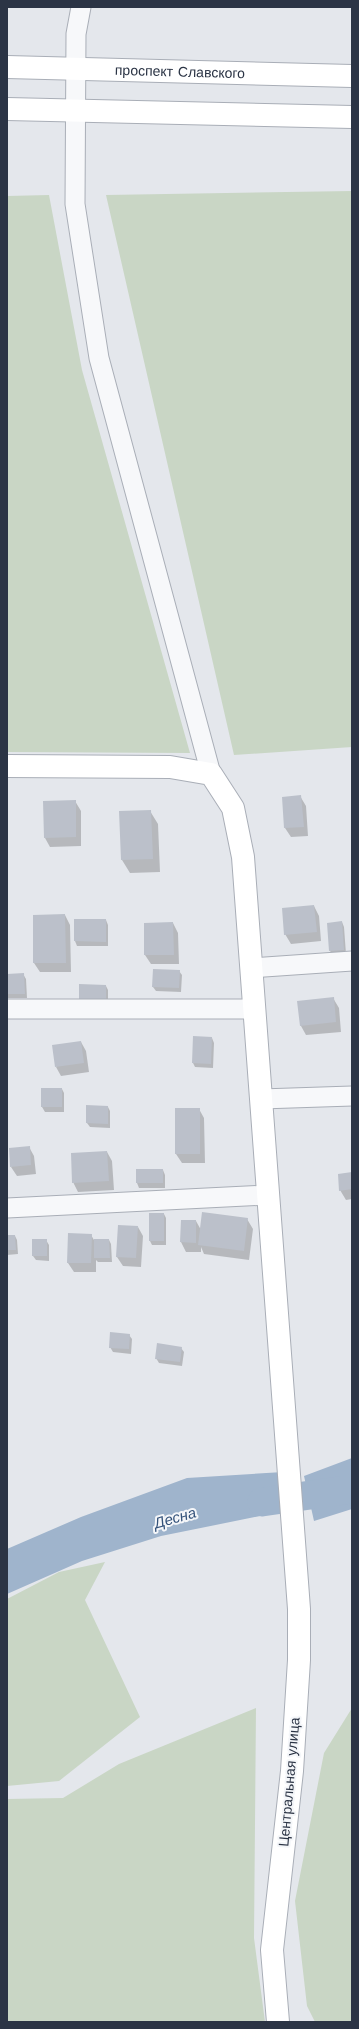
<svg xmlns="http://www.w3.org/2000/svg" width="359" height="2029" viewBox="0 0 359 2029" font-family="'Work Sans',sans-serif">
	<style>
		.green { fill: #c9d6c5 }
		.water { fill: #9fb4cc }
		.shadow { fill: #0003 }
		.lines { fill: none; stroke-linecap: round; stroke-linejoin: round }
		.river { stroke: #9fb4cc; stroke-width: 29 }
		.building { fill: #bbc0ca }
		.street-casing { stroke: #a9aeb7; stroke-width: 21 }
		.secondary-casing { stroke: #a9aeb7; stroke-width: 24 }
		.street { stroke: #f7f8fa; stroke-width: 19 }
		.secondary { stroke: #fff; stroke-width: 22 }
		.labels { text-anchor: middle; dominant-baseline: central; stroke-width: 4; stroke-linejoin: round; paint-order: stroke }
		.street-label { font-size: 14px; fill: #2b3445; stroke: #f4f6f9 }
		.water-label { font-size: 15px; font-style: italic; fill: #34527a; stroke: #f4f6f9 }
	</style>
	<rect width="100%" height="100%" fill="#e4e7ec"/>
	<!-- green -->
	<path class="green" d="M352,191V747L234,755L106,195Z
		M49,195L82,370L190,753L7,752V196Z
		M105,1562L85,1600L140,1717L59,1781L7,1786V1599L59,1572Z
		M256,1708L254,1938L265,2022H7V1799L63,1798L119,1764Z
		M352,1708V2022H315L307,2006L295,1901L324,1753Z"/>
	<!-- water -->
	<path class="water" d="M352,1458V1509L314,1521L304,1476Z
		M283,1472L285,1511L161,1536L82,1561L7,1594V1549L81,1517L187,1478Z"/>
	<!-- shadow -->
	<path class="shadow" d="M300,796L306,806L308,836L291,837L285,828Z
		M75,801L81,811V846L50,847L45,838Z
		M150,811L158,824L160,872L130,873L122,860Z
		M314,906L319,916L321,941L291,944L285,934Z
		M65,915L70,925L71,972H40L34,963Z
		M75,920H106L108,925V946H77L75,941Z
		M342,922L344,927L346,954L333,955L330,951Z
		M173,923L178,933L179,964H151L145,955V924Z
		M179,971L182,975L181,992L156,991L153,987Z
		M23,974L26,979L27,998H8L7,975Z
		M106,986L108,990V1005H83Z
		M333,998L339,1008L341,1032L306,1035L301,1026L298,1002Z
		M212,1038L214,1043L213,1068L195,1067L193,1063Z
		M81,1042L86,1051L89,1072L61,1076L56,1067Z
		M42,1089H62L64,1093V1112H45L42,1107Z
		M108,1107L110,1111V1128L90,1127L87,1123Z
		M176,1109H199L204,1118L205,1163H182L176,1154Z
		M29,1147L34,1156L36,1174L17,1176L11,1167Z
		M107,1152L112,1161L114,1190L78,1192L73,1182Z
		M137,1170H163L165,1175V1188H139L137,1183Z
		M7,1173L8,1175V1198H7Z
		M352,1173V1199L346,1200L340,1190Z
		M164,1214L166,1218V1245H152L150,1241Z
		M247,1219L253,1229L249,1260L204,1254L201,1247V1252H186L181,1242L182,1221H196L201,1230Z
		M138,1227L143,1236L141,1267L123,1266L117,1257Z
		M91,1235L94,1240H109L111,1244L112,1262H98L96,1260V1272H74L68,1263Z
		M7,1236H15L17,1240L18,1254L7,1255Z
		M46,1240L49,1245V1261L36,1260L33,1256Z
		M129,1335L132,1339L131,1354L113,1352L110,1347Z
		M181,1348L184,1352L182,1366L159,1363L156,1358Z"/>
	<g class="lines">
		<!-- river -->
		<path class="river" d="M262,1502L352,1489"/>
	</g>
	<!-- building -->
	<path class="building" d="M301,795L304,827L284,828L282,797Z
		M76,800V837L44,838L43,801Z
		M151,810L153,859L121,860L119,811Z
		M314,905L317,932L284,935L282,908Z
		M65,914L66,963H33V915Z
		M74,919H106V942L74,941Z
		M342,921L344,950L329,951L327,923Z
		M173,922L174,955H144V923Z
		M153,969L180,970L179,988L152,987Z
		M24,973L25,994H7V974Z
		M79,984L106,985V1001H79Z
		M334,997L336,1022L300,1026L297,1001Z
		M193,1036L212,1037L211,1064L192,1063Z
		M81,1041L84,1063L55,1067L52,1045Z
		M41,1088H62V1107H41Z
		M86,1105L108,1106V1124L86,1123Z
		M175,1108H200V1154H175Z
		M30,1146L31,1165L10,1167L9,1148Z
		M107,1151L109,1181L72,1183L71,1153Z
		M136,1169H163V1183H136Z
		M352,1172V1189L339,1191L338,1174Z
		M202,1212L248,1218L244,1251L198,1245Z
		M149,1213H164V1241H149Z
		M181,1220H196V1243L180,1242Z
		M118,1225L138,1226L136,1258L116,1257Z
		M68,1233L92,1234L91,1263H67Z
		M7,1235H15L16,1250H7Z
		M32,1239H47V1256H32Z
		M94,1239H109L110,1258H94Z
		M110,1332L130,1334L129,1349L109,1348Z
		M157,1343L182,1347L180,1362L155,1359Z"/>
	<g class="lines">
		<defs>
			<path id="street" d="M81,7L76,34L75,204L99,358L211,774
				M251,968L352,961
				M7,1009H254
				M261,1099L352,1096
				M7,1208L268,1195"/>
			<g id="secondary">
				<path id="s1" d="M7,67L352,76"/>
				<path d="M7,109L352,117"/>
				<path d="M7,766L170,767L211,774L233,808L243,857L299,1609V1660L292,1771L272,1950L278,2022"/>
			</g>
		</defs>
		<!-- street casing -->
		<use href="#street" class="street-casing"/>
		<!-- secondary casing -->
		<use href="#secondary" class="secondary-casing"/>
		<!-- street -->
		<use href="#street" class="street"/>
		<!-- secondary -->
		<use href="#secondary" class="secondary"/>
	</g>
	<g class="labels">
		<!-- street labels -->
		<g class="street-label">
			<text stroke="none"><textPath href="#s1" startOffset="173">проспект Славского</textPath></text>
			<text transform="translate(289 1782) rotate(-85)">Центральная улица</text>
		</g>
		<!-- water labels -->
		<g class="water-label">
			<text transform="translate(175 1518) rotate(-16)">Десна</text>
		</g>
	</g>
	<!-- border -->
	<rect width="359" height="2029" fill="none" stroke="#2b3445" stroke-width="16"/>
</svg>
